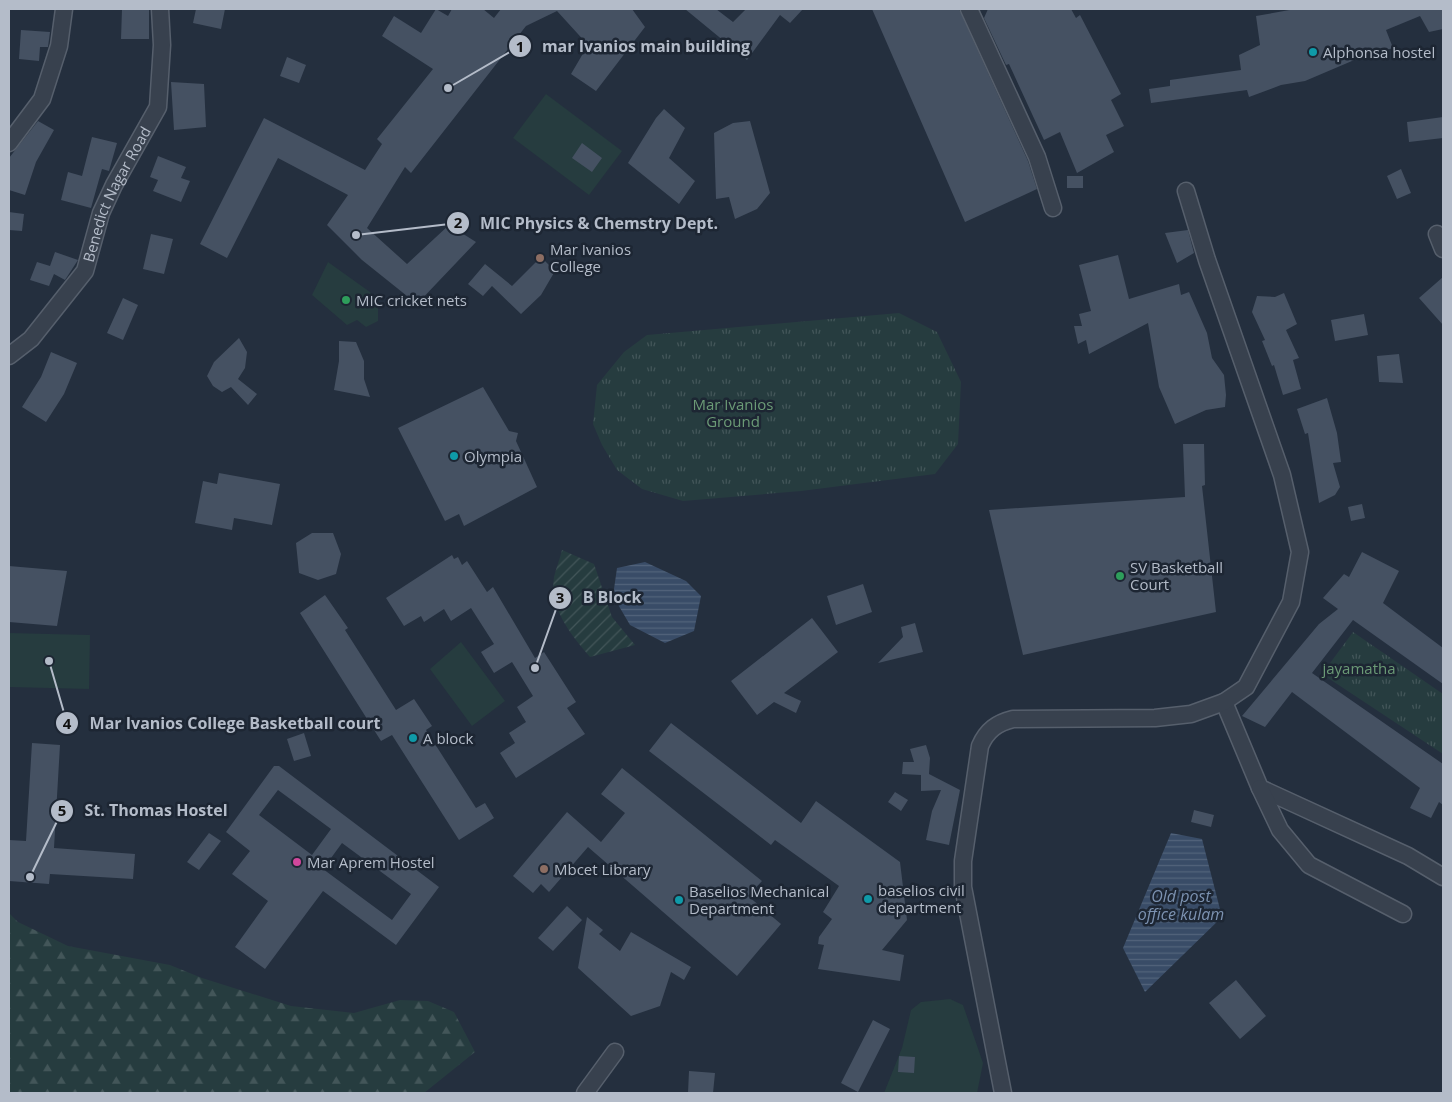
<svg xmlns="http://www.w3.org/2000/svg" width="1452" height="1102" viewBox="0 0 1452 1102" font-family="'Open Sans',sans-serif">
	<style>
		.grass { fill: #263c3f }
		.forest { fill: url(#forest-firs) }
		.park { fill: url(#park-tufts) }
		.garden { fill: url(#garden-furrows) }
		.water { fill: url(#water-rules) }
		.building { fill: #455162; fill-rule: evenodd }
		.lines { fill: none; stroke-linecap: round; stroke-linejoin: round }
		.street-casing { stroke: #565f6c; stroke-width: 19 }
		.street { stroke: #38414e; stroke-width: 16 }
		.culture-dot { fill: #0f9aa8; stroke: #1d2633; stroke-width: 2 }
		.education-dot { fill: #8d6e63; stroke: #1d2633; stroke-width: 2 }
		.leisure-dot { fill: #2e9e5b; stroke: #1d2633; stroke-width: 2 }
		.hotel-dot { fill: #d1479c; stroke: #1d2633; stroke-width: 2 }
		.labels { text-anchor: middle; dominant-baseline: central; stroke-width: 5; stroke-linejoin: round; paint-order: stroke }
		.poi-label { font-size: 15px; fill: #b4bcc9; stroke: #1d2633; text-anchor: start }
		.street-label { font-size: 15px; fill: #b4bcc9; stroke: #1d2633 }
		.park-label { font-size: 15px; fill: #6b9a76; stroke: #1d2633 }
		.water-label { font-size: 16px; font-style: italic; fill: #7c92b1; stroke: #1d2633 }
		.leader { fill: none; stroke: #b4bcc9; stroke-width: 2 }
		.callout-dot { fill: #b4bcc9; stroke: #1d2633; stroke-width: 2 }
		.mark-label { font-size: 15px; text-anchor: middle; font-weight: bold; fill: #111 }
		.callout-label { font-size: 16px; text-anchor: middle; font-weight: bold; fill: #b4bcc9; stroke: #1d2633; stroke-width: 5; stroke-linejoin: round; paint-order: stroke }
	</style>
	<defs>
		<pattern id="forest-firs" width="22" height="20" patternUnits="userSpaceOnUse" patternTransform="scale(1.25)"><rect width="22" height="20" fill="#263c3f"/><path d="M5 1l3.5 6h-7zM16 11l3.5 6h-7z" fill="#435659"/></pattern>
		<pattern id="park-tufts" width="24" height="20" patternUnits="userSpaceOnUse" patternTransform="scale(1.25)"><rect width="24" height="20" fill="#263c3f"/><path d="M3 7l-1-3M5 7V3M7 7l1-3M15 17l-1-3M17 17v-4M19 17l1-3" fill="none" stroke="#435659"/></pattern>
		<pattern id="garden-furrows" width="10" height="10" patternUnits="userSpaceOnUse" patternTransform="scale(1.25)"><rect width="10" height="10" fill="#263c3f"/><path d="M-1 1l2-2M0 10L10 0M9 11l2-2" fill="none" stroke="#435659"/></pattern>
		<pattern id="water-rules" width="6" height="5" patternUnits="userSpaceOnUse" patternTransform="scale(1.25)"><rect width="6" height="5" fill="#394c67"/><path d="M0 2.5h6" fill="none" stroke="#53647b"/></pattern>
	</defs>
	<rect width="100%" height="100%" fill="#242f3e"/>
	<!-- grass -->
	<path class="grass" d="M546,94L622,151L589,195L513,138Z
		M328,262L370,292L378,305V321L366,327L357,320L347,325L312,295Z
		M9,633L90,635L89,689L9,687Z
		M461,642L505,701L472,726L430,669Z
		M950,999L963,1005L983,1063L977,1093H884L902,1048L911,1010L921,1002Z"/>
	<!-- forest -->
	<path class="forest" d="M9,913L18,922L68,946L170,965L202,978L291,1006L354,1013L400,1000L428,1001L454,1012L475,1052L424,1093H9Z"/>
	<!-- park -->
	<path class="park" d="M899,313L937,332L961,382L958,444L935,474L801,491L683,501L642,489L617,470L602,445L593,424L597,385L624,352L647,335Z
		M1353,632L1443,694V754L1322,674Z"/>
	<!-- garden -->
	<path class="garden" d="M562,550L594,564L612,617L635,645L590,657C571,635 549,608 554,577C556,568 560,559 562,550Z"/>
	<!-- water -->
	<path class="water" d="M645,562L686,581L701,596L694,631L665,643L630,625L613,596L617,568Z
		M1171,833L1202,839L1222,917L1145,992L1123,948Z"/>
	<!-- building -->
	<path class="building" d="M122,9H149V39H121Z
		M196,9H225L221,29L193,23Z
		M436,9L448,16L452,9H483L494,18L501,9H632L645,27L596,91L571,74L588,45L557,11L526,26L411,173L405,167L367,228L407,264L449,225L476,242L417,304L362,260L327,225L348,195L278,158L227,258L200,244L264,118L365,170L382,144L377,139L433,69L382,36L394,16L421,33Z
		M685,9H716L733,22L746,9H803L790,23L780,15L747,60Z
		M872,9H959L1028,161L1037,189L965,222Z
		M988,9H1071L1076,18L1080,15L1121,94L1111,100L1124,126L1106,135L1114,152L1077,173L1060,132L1044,140L1009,64L1006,65L984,18Z
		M1295,9H1443V29L1429,32L1420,16L1386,30L1393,48L1359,58L1305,81L1281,85L1249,97L1247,90L1151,103L1149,89L1170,86V80L1241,70L1239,55L1260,45L1256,16Z
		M21,30L50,32L48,47H40L39,61L19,59Z
		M287,57L306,65L299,83L280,76Z
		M171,82L204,84L206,127L174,130Z
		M664,109L685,128L669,158L695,181L679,204L628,163L656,118Z
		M1443,117V138L1409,142L1407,122Z
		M38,121L54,130L36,162L25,195L9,190V158Z
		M750,121L770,193L757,209L735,219L729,197L716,199L714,133L733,123Z
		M92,137L117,143L109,171L102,169L91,208L61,200L68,172L82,176Z
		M582,143L602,158L592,172L572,158Z
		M158,156L186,167L181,178L190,181L181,202L153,191L158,180L150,177Z
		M1401,169L1411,193L1397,199L1387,176Z
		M1067,176H1083V188H1067Z
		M9,212L24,214L22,231L9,230Z
		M1188,230L1194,253L1177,263L1165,233Z
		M151,234L173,239L164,274L143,269Z
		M55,252L78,260L65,280L54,274L49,286L30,280L37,262L50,266Z
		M1118,255L1129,299L1179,284L1181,295L1189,292L1207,333L1212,358L1224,375L1226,395L1225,407L1206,410L1175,424L1159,387L1148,323L1089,354L1086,340L1078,344L1074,326H1082L1079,314L1091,311L1079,265Z
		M541,257L555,271L541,295L521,314L492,286L483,296L468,284L485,264L512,286Z
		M1443,277V325L1419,298Z
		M1284,293L1297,324L1286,330L1299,358L1293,360L1301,389L1283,395L1274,365L1272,366L1262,341L1265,340L1252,312L1257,296L1275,297Z
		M123,298L138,305L123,340L107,333Z
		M1364,314L1368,335L1335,341L1331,320Z
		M239,338L247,352L245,368L238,379L257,394L248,405L231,387L222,392L213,386L207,376L214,362Z
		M339,341L356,342L364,361V379L370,397L334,390L339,361Z
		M51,352L77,363L64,394L46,422L22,407L41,377Z
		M1399,354L1403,383L1379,382L1377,356Z
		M483,387L509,431L518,433L516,441L537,487L464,526L459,514L445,521L398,428Z
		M1327,398L1337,433L1341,462L1333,463L1340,487L1335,495L1319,503L1308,433L1305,434L1297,409Z
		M1183,444H1204L1205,485L1202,486L1216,612L1023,655L989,510L1185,497Z
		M219,473L280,484L272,525L234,518L232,530L195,523L203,481L217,484Z
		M1362,504L1365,518L1351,521L1348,507Z
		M312,533H333L341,554L336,574L318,580L299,573L296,543Z
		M1362,552L1399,571L1383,603L1443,648V684L1353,620L1312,673L1443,764V805L1439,802L1431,818L1410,808L1420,788L1292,692L1265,727L1242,716L1319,624L1338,609L1323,598L1344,574L1349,577Z
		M452,555L454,559L458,557L462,565L467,561L487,592L493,587L535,658L544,652L576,702L567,708L585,734L516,778L500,753L515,743L509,733L526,722L517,707L533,696L512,662L494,673L481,652L494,644L471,608L451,621L444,609L424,622L421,616L404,626L386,598Z
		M9,566L67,571L57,626L9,622Z
		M863,584L872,612L836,625L827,596Z
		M325,595L348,628L345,630L396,710L414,699L432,726L426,730L476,808L485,803L494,818L459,840L392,735L381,741L300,613Z
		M812,618L838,652L784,693L801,701L796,713L774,702L757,715L731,681Z
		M915,623L923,652L878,663L903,637L901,627Z
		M671,723L801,823L816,801L900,862L907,920L882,950L904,955L900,981L818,969L824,945L818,944L819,937L832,919L823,912L839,886L775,840L771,845L649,751Z
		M304,733L311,756L294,761L287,739Z
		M32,743L60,745L54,848L135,854L133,879L50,874L49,884L9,881V840L26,841Z
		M926,745L930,758L929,774L960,790L949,845L926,840L932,811L941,790L921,791V775L902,774L903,762H914L910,749Z
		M274,766H279L439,887L396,945L323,891L265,969L235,947L268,901L232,874L250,851L226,832ZM278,790L331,829L312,855L259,815ZM342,843L411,894L392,920L323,869Z
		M622,768L762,881L748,896L781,924L737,976L588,847L549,892L541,884L533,893L513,876L567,812L601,842L625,813L601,794Z
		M895,792L908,800L901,811L888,802Z
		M1194,810L1214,815L1211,827L1191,822Z
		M209,833L221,841L199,870L187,862Z
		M567,906L582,920L553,951L538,938Z
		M587,917L603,930L599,934L620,951L631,932L691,967L684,980L671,972L660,1006L631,1016L578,968Z
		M1236,980L1266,1016L1240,1039L1209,1003Z
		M873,1020L890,1029L858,1092L841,1083Z
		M899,1056L915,1057L914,1073L898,1072Z
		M689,1071L715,1073L713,1093H688Z"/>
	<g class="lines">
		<defs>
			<g id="street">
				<path d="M969,9L1037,157L1053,208"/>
				<path d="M9,143L42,99L59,46L64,9"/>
				<path d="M1437,234L1443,249"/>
				<path id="s1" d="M9,356L31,339L85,271L101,213L114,185L158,107L162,45L160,9"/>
				<path d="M1224,702L1260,788L1408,856L1443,877"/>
				<path d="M1260,788L1280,830L1309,865L1403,914"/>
				<path d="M585,1093L615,1052"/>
				<path d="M1003,1093L963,887V861L980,746C987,730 997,723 1013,719L1155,718L1191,714L1224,702L1246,687L1291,602L1300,552L1282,475L1207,260L1186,191"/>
			</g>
		</defs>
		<!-- street casing -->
		<use href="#street" class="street-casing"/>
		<!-- street -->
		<use href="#street" class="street"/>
	</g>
	<!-- markers -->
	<g class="culture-dot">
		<circle cx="1313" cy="52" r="5"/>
		<circle cx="454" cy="456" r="5"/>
		<circle cx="413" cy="738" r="5"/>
		<circle cx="868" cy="899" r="5"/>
		<circle cx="679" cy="900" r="5"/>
	</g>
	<g class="education-dot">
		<circle cx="540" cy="258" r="5"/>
		<circle cx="544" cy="869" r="5"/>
	</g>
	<g class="leisure-dot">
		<circle cx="346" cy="300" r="5"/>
		<circle cx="1120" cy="576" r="5"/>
	</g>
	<circle class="hotel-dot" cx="297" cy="862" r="5"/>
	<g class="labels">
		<!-- poi labels -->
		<g class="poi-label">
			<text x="1323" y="52">Alphonsa hostel</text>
			<text x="550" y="249">Mar Ivanios<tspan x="550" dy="17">College</tspan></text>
			<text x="356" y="300">MIC cricket nets</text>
			<text x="464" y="456">Olympia</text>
			<text x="1130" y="567">SV Basketball<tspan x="1130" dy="17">Court</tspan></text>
			<text x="423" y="738">A block</text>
			<text x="307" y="862">Mar Aprem Hostel</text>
			<text x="554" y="869">Mbcet Library</text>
			<text x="878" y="890">baselios civil<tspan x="878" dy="17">department</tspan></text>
			<text x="689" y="891">Baselios Mechanical<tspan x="689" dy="17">Department</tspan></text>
		</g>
		<!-- street labels -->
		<g class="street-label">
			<text stroke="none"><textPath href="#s1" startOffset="198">Benedict Nagar Road</textPath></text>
		</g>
		<!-- park labels -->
		<g class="park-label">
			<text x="733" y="404">Mar Ivanios<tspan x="733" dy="17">Ground</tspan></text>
			<text x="1359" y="668">jayamatha</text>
		</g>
		<!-- water labels -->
		<g class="water-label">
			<text x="1181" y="896">Old post<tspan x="1181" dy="18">office kulam</tspan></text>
		</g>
	</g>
	<!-- callouts -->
	<path class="leader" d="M448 88L520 46M356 235L458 223M535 668L560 598M49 661L67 723M30 877L62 811"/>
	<g class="callout-dot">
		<circle cx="448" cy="88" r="5"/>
		<circle cx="356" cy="235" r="5"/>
		<circle cx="535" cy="668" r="5"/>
		<circle cx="49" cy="661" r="5"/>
		<circle cx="30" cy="877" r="5"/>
		<circle cx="520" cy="46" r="12"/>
		<circle cx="458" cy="223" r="12"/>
		<circle cx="560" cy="598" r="12"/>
		<circle cx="67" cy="723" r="12"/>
		<circle cx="62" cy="811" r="12"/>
	</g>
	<g class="mark-label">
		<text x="520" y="52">1</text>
		<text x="458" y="228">2</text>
		<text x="560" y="603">3</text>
		<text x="67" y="729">4</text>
		<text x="62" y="816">5</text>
	</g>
	<g class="callout-label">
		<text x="646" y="52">mar Ivanios main building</text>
		<text x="599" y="229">MIC Physics &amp; Chemstry Dept.</text>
		<text x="612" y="603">B Block</text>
		<text x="235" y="729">Mar Ivanios College Basketball court</text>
		<text x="156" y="816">St. Thomas Hostel</text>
	</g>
	<!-- border -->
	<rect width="1452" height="1102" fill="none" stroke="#b4bcc9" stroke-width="20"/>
</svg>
